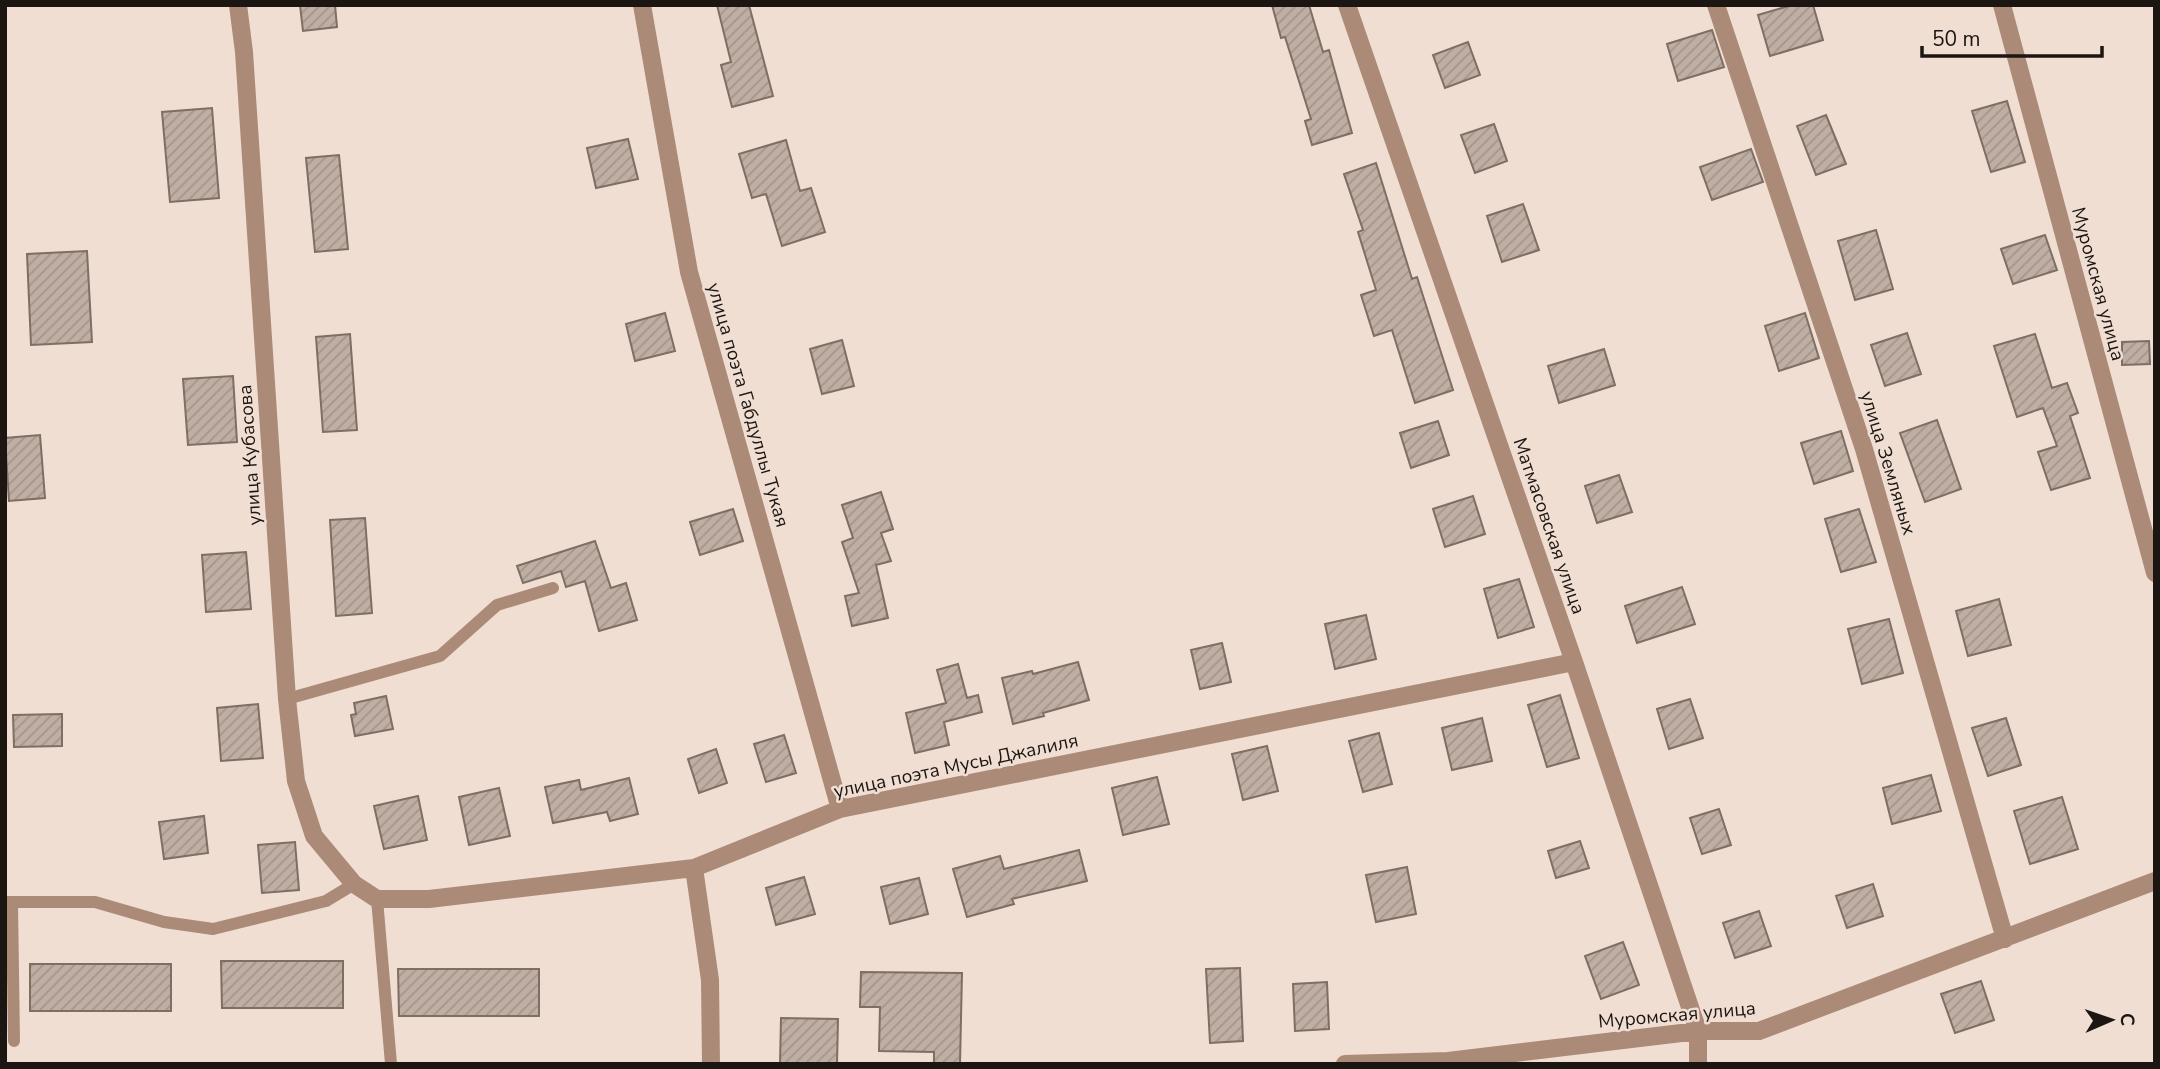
<svg xmlns="http://www.w3.org/2000/svg" width="2160" height="1069" viewBox="0 0 2160 1069" font-family="'Nunito Sans',sans-serif">
	<style>
		.building { fill: url(#building-hatch); stroke: #7e6e64; stroke-width: 2 }
		.lines { fill: none; stroke-linecap: round; stroke-linejoin: round }
		.lane { stroke: #ab8b78; stroke-width: 12 }
		.street { stroke: #ab8b78; stroke-width: 18 }
		.labels { text-anchor: middle; dominant-baseline: central; stroke-width: 5; stroke-linejoin: round; paint-order: stroke }
		.street-label { font-size: 19px; fill: #1c1612; stroke: #f1ded3 }
	</style>
	<defs>
		<pattern id="building-hatch" width="6" height="6" patternUnits="userSpaceOnUse" patternTransform="scale(1.75)"><rect width="6" height="6" fill="#bfaea3"/><path d="M-1 1l2-2M0 6l6-6M5 7l2-2" fill="none" stroke="#a4958b"/></pattern>
	</defs>
	<rect width="100%" height="100%" fill="#f1ded3"/>
	<!-- building -->
	<path class="building" d="M300,5H335L337,27L303,31Z
		M717,5H749L773,96L732,107L721,65L731,62Z
		M1272,5H1309L1323,52L1329,50L1352,133L1312,145L1305,121L1311,119L1285,37L1281,38Z
		M1792,5H1813L1823,40L1770,56L1758,15Z
		M1712,30L1724,67L1678,81L1667,44Z
		M1468,42L1480,75L1445,88L1433,55Z
		M2007,101L2025,162L1991,172L1972,111Z
		M212,108L219,198L170,202L162,112Z
		M1826,115L1846,164L1816,175L1797,126Z
		M1494,124L1507,161L1475,173L1461,135Z
		M628,139L638,179L596,188L587,148Z
		M786,140L800,191L811,188L825,232L782,246L766,194L752,198L739,154Z
		M1751,149L1763,182L1712,200L1700,167Z
		M339,155L348,249L315,252L306,158Z
		M1376,163L1412,279L1417,277L1453,390L1415,403L1392,330L1374,336L1361,295L1376,290L1358,232L1363,230L1344,174Z
		M1523,204L1539,250L1502,262L1487,216Z
		M1876,230L1893,289L1855,300L1838,241Z
		M2045,235L2057,270L2013,284L2001,249Z
		M87,251L92,342L31,345L27,254Z
		M665,313L675,351L635,361L626,324Z
		M1805,313L1819,358L1779,371L1765,326Z
		M1907,333L1921,374L1885,386L1871,345Z
		M350,334L357,430L323,432L316,337Z
		M2035,334L2052,388L2067,383L2078,413L2070,416L2090,478L2051,490L2038,452L2057,446L2043,408L2017,417L1994,346Z
		M842,340L854,386L822,394L810,349Z
		M2149,341L2150,364L2122,365V342Z
		M1604,349L1615,385L1559,403L1548,366Z
		M233,376L237,442L188,445L183,379Z
		M1937,420L1961,489L1925,502L1900,433Z
		M1438,421L1449,455L1411,468L1400,433Z
		M1841,431L1853,471L1814,484L1801,443Z
		M40,435L45,498L9,501L5,438Z
		M1619,475L1632,512L1597,523L1585,486Z
		M881,492L893,529L881,533L891,561L876,565L888,618L852,626L845,596L859,593L842,542L853,538L842,505Z
		M1473,496L1485,534L1445,547L1433,509Z
		M733,509L743,541L700,555L690,522Z
		M1859,509L1876,562L1841,572L1825,519Z
		M365,518L372,613L336,616L330,520Z
		M595,541L611,588L626,583L637,620L599,631L585,581L566,587L561,571L523,583L517,566Z
		M246,552L251,609L206,612L202,555Z
		M1519,579L1534,627L1498,638L1484,589Z
		M1682,587L1695,624L1637,643L1625,606Z
		M1999,599L2011,645L1968,656L1956,611Z
		M1366,615L1376,659L1335,669L1325,624Z
		M1889,619L1903,673L1862,684L1848,629Z
		M1222,643L1231,682L1200,689L1191,650Z
		M1078,662L1089,700L1043,713L1044,716L1013,724L1002,678L1032,671L1033,674Z
		M958,664L967,698L978,695L982,712L944,722L949,745L915,753L906,713L946,703L937,670Z
		M1560,695L1579,758L1547,767L1528,705Z
		M386,696L393,729L355,736L351,715L356,714L354,703Z
		M1690,699L1703,738L1669,749L1657,709Z
		M258,704L263,758L221,761L217,708Z
		M62,714V746L14,747L13,715Z
		M1482,718L1492,761L1452,770L1442,728Z
		M2006,718L2021,765L1988,776L1972,728Z
		M1379,733L1392,784L1363,792L1349,741Z
		M784,735L796,773L766,782L754,744Z
		M1267,746L1278,791L1243,800L1232,754Z
		M716,749L727,783L699,793L688,759Z
		M1931,775L1941,811L1892,824L1883,788Z
		M1157,777L1169,824L1123,835L1112,788Z
		M629,778L638,814L610,821L607,812L553,823L545,787L579,780L581,790Z
		M499,788L510,836L469,845L459,797Z
		M418,796L427,840L384,849L374,806Z
		M2062,797L2078,849L2030,864L2014,811Z
		M1719,809L1731,845L1702,854L1690,818Z
		M204,816L208,853L164,859L159,822Z
		M1580,841L1589,868L1556,878L1548,851Z
		M295,842L299,890L262,893L258,845Z
		M1079,850L1087,881L1012,899L1014,904L967,917L953,869L1000,856L1004,869Z
		M1407,867L1416,914L1376,922L1366,875Z
		M804,877L815,914L776,925L766,888Z
		M919,878L928,914L890,924L881,887Z
		M1873,884L1883,916L1847,928L1836,896Z
		M1759,911L1771,946L1735,958L1723,923Z
		M1623,942L1639,985L1601,999L1585,956Z
		M221,961H343V1008H222Z
		M30,964H171V1011H30Z
		M1240,968L1243,1041L1210,1043L1206,969Z
		M398,969H539V1016H399Z
		M861,972L962,973L960,1064H934V1052L879,1051L880,1007H860Z
		M1981,981L1994,1020L1955,1033L1941,994Z
		M1327,982L1329,1029L1295,1031L1293,984Z
		M781,1018L838,1019L837,1064H780Z"/>
	<g class="lines">
		<!-- lane -->
		<path class="lane" d="M287,699L440,656L497,605L553,588
			M377,899L391,1064
			M5,902H95L164,922L213,929L326,901L354,884
			M12,902L14,1041"/>
		<!-- street -->
		<path class="street" d="M238,5L244,52L287,699L296,781L314,836L354,884L377,899H429L694,868L840,809L1574,662
			M642,5L689,272L840,809
			M1347,5L1574,662L1698,1031V1064
			M1716,5L1864,449L2005,939
			M2002,5L2155,573
			M694,868L710,980L711,1064
			M1345,1064L1448,1061L1698,1031H1759L2155,881"/>
	</g>
	<g class="labels">
		<!-- street labels -->
		<g class="street-label">
			<text transform="translate(2098 284) rotate(75)">Муромская улица</text>
			<text transform="translate(748 405) rotate(74)">улица поэта Габдуллы Тукая</text>
			<text transform="translate(250 455) rotate(-94)">улица Кубасова</text>
			<text transform="translate(1888 463) rotate(73)">улица Земляных</text>
			<text transform="translate(1549 526) rotate(71)">Матмасовская улица</text>
			<text transform="translate(956 766) rotate(-12)">улица поэта Мусы Джалиля</text>
			<text transform="translate(1677 1015) rotate(-5)">Муромская улица</text>
		</g>
	</g>
	<!-- border -->
	<rect width="2160" height="1069" fill="none" stroke="#1c1612" stroke-width="14"/>
	<!-- north arrow -->
	<g transform="translate(2111 1020) rotate(88)" stroke="#f1ded3" stroke-width="5" paint-order="stroke">
	<path d="M0-5L12 26L0 18L-12 26Z" fill="#1c1612"/>
	<text y="-10" font-size="19" font-weight="bold" text-anchor="middle" fill="#1c1612">С</text>
	</g>
	<!-- scale -->
	<path d="M1922 46v10h180v-10" fill="none" stroke="#1c1612" stroke-width="3.5"/>
	<text x="1932" y="46" font-size="21" fill="#1c1612" stroke="#f1ded3" stroke-width="5" paint-order="stroke">50 m</text>
</svg>
